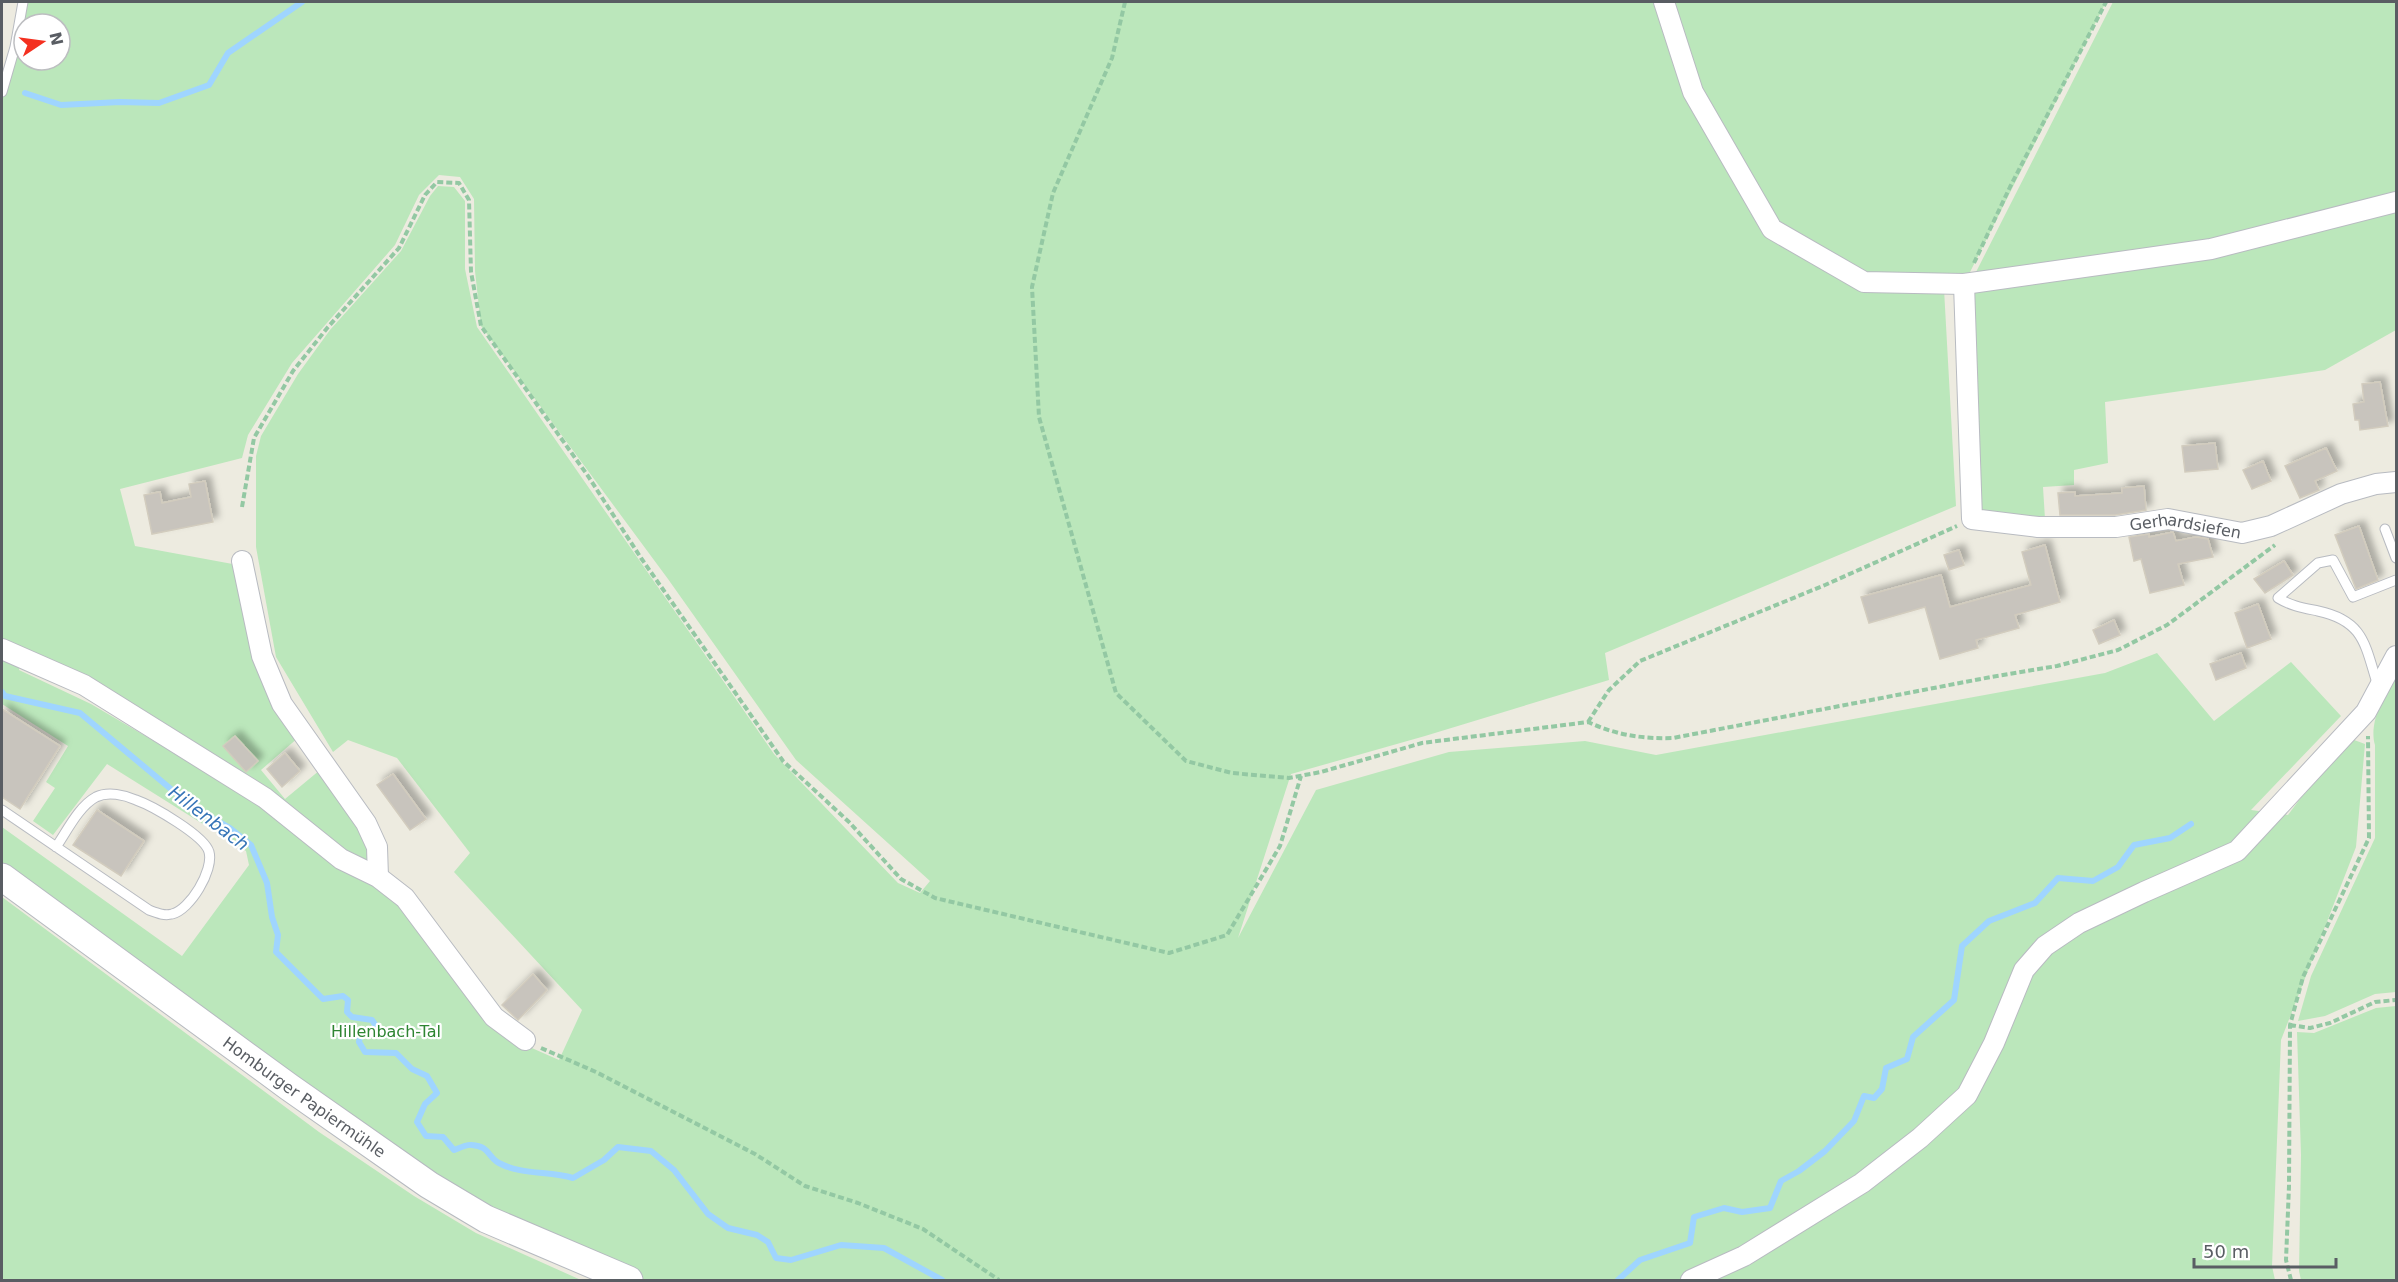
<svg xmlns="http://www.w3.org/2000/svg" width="2398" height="1282" viewBox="0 0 2398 1282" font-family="'DejaVu Sans',sans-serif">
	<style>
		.green { fill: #bbe7bb; fill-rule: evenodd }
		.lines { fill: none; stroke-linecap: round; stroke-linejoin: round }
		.stream { stroke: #9fd5ff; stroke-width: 6 }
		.building { fill: #c8c4bd; stroke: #d2ccbe; stroke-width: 1.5; filter: url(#shadow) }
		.lane-casing { stroke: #b8bbc1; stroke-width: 11 }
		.street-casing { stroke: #b8bbc1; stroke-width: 22 }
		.secondary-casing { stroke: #b6bac0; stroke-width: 29 }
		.path { stroke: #93c8a3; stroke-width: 4; stroke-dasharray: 6 3; stroke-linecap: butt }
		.lane { stroke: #fff; stroke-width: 9 }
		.street { stroke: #fff; stroke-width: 20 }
		.secondary { stroke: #fff; stroke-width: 27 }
		.labels { text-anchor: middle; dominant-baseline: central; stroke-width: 4.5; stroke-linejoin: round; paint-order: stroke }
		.street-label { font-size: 16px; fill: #595d63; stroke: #fff }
		.park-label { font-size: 16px; fill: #2e8532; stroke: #fff }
		.water-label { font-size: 18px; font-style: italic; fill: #3675b8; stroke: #fff }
	</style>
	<defs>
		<filter id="shadow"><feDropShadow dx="5.5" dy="-5.5" stdDeviation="3" flood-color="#0004"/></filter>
	</defs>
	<rect width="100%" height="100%" fill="#edebe0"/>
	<!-- green -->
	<path class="green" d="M23,2H2106L1964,284L1944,289L1956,506L1605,653L1609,680L1425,736L1291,774L1238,938L1316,790L1449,752L1585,741L1656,755L2105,673L2157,653L2214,721L2291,662L2341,716L2251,810L2288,815L2346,737L2365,744L2356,847L2281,1040L2272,1266L2275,1280H642L491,1214L284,1072L2,863V827L182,956L249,865L246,851L107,764L53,835L33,821L55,788L46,782L68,746L2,704V92ZM24,24H60V60H24ZM439,175L460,177L474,199L475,271L481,326L668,579L796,760L930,881L920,893L898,883L774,754L477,327L465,269V201L454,187L438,186L430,196L401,251L330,330L298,374L261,436L256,456V547L276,657L333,752L348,740L397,758L470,853L454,872L582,1010L559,1060L525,1045L376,877L261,804L91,704L19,670L22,655L368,866L371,848L320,770L285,799L261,770L299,737L238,565L135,546L120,489L242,458L248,435L292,363L395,245L419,195Z
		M2113,2H2396V195L2206,244L1974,276Z
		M2396,209V330L2325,370L2105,402L2108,463L2074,470V485L2043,487L2045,519L1974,514L1972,291Z
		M2396,672V992L2375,994L2325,1016L2298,1021L2311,976L2375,838V745C2368,723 2386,690 2396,672Z
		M2,897L319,1132L414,1196L476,1233L581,1280H2Z
		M2396,1006V1280H2301L2299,1271L2301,1155L2297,1032L2314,1033L2376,1008Z"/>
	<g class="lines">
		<!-- stream -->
		<path class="stream" d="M25,93L61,105L120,102L159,103L209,85L228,53L302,2
			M2,692L5,696L80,713L190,805L230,828L251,845L267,883L272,917L278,935L276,952L323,999L343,996L348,1000L347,1012L352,1017L372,1020L376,1026L372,1031L360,1036L359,1042L365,1052L396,1053L412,1069L427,1076L437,1093L425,1104L417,1122L426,1136L443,1137L454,1150C459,1148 467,1144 472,1145C489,1146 488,1157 499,1163C521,1175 549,1171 573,1178L604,1160L618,1147L651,1151L674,1170L708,1214L728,1228L757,1235L768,1242L776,1258L791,1260L841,1245L884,1248L942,1280
			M1618,1280L1640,1260L1690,1243L1694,1217L1724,1208L1742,1212L1770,1208L1781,1181L1799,1171L1825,1151L1854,1121L1864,1096L1874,1098L1882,1089L1886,1068L1907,1059L1913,1037L1954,1000L1962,946L1989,921L2035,903L2058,878L2093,881L2118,867L2134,845L2170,838L2191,824"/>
	</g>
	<!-- building -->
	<path class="building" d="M2380,382L2388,426L2360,430L2359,420H2355L2353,404L2364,402L2362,384Z
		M2215,443L2218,469L2185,472L2182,446Z
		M2326,448L2337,471L2315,481L2319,490L2300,498L2285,466Z
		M2263,461L2271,481L2252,489L2243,470Z
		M205,481L213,522L152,534L144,495L160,492L162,503L191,497L189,484Z
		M2144,486L2146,510L2115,515H2060L2058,493L2075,492V496L2122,493V488Z
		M2359,526L2378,580L2356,589L2335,535Z
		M2173,532L2176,541L2196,537L2208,539L2213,557L2178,564L2184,585L2150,593L2141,559L2134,561L2129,537L2149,534V537Z
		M2045,545L2060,602L2015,615L2019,628L1976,640L1978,648L1940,659L1925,607L1869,623L1861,597L1941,575L1950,607L2031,585L2022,552Z
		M1959,550L1964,565L1949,570L1944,555Z
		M2284,561L2293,575L2265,593L2254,579Z
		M2258,604L2271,639L2247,648L2235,613Z
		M2114,620L2120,635L2099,644L2093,630Z
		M2241,653L2246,668L2216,680L2210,664Z
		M2,709L60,746L20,809L2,797Z
		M235,736L258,761L246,772L223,746Z
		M285,753L300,771L282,787L267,769Z
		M393,774L426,819L410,830L377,785Z
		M97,810L144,841L121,876L73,845Z
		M533,974L547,990L518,1020L502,1005Z"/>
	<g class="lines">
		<defs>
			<path id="lane" d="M2,92L15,47L23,2
				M2385,529L2396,558
				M2378,686C2365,646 2365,621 2318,611C2304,608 2291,606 2278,598L2318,563L2333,560L2353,597L2396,580
				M2,810L149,910C157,913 164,916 172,914C190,910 214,870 209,852C205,836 153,806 136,800C125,795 108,791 96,797C79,806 67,831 56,847"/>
			<g id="street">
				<path d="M1664,2L1693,92L1772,229L1864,282L1964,284L2211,249L2396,202"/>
				<path id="s1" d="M1964,284L1972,519L2038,527H2116L2168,519L2242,533L2271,526L2341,494L2376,484L2396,482"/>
				<path d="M242,561L262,656L282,704L366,823L377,847L378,877"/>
				<path d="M2,649L84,685L265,798L341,859L378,877L405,898L494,1017L525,1040"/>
				<path d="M1691,1280L1744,1256L1862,1183L1920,1138L1967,1095L1994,1043L2024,970L2045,946L2079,923L2144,892L2237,851L2366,712L2396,656"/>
			</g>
			<g id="secondary">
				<path id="s2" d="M2,877L289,1087L429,1185L486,1219L629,1280"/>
			</g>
		</defs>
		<!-- lane casing -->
		<use href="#lane" class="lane-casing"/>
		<!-- street casing -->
		<use href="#street" class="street-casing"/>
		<!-- secondary casing -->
		<use href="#secondary" class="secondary-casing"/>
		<!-- path -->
		<path class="path" d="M1125,2L1112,58L1053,193L1032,287L1039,417L1116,693L1186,761L1232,773L1289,778L1321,772L1422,743L1588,722C1616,735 1642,739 1673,738L1991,677L2057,666L2118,650L2167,625L2275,545
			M1974,263L2010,187L2106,2
			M242,507L254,438L293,371L328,327L399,248L425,195L437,182L459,183L469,200L471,272L481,326L588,476L641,558L783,761L849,822L901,879L935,898L1169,953L1227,935L1280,846L1301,776
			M1588,722L1609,690L1640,661L1825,585L1957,526
			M2290,1025L2310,1028L2330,1023L2375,1002L2396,1000
			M541,1048L596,1072L755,1154L805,1186L858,1203L923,1229L999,1280
			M2291,1280L2286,1260L2289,1186L2290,1025L2303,977L2369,838L2368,736"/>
		<!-- lane -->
		<use href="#lane" class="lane"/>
		<!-- street -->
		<use href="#street" class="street"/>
		<!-- secondary -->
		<use href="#secondary" class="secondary"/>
	</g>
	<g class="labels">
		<!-- street labels -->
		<g class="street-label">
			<text stroke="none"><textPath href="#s1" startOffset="450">Gerhardsiefen</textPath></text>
			<text stroke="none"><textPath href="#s2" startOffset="374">Homburger Papiermühle</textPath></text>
		</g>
		<!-- park labels -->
		<g class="park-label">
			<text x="386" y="1031">Hillenbach-Tal</text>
		</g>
		<!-- water labels -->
		<g class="water-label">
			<text transform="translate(209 818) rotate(37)">Hillenbach</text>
		</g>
	</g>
	<!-- border -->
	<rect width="2398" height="1282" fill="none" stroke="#595d63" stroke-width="6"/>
	<!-- north arrow -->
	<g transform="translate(42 42) rotate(77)"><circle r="28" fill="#ffffff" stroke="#bdbec1" stroke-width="1.5"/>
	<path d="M0-4.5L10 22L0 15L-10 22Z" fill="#f43020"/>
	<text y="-9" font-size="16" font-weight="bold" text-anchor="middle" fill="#595d63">N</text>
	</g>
	<!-- scale -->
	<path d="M2194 1258v9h142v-9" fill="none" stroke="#595d63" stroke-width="3"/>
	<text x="2203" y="1258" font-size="18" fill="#595d63" stroke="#ffffff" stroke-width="4.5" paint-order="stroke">50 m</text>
</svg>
